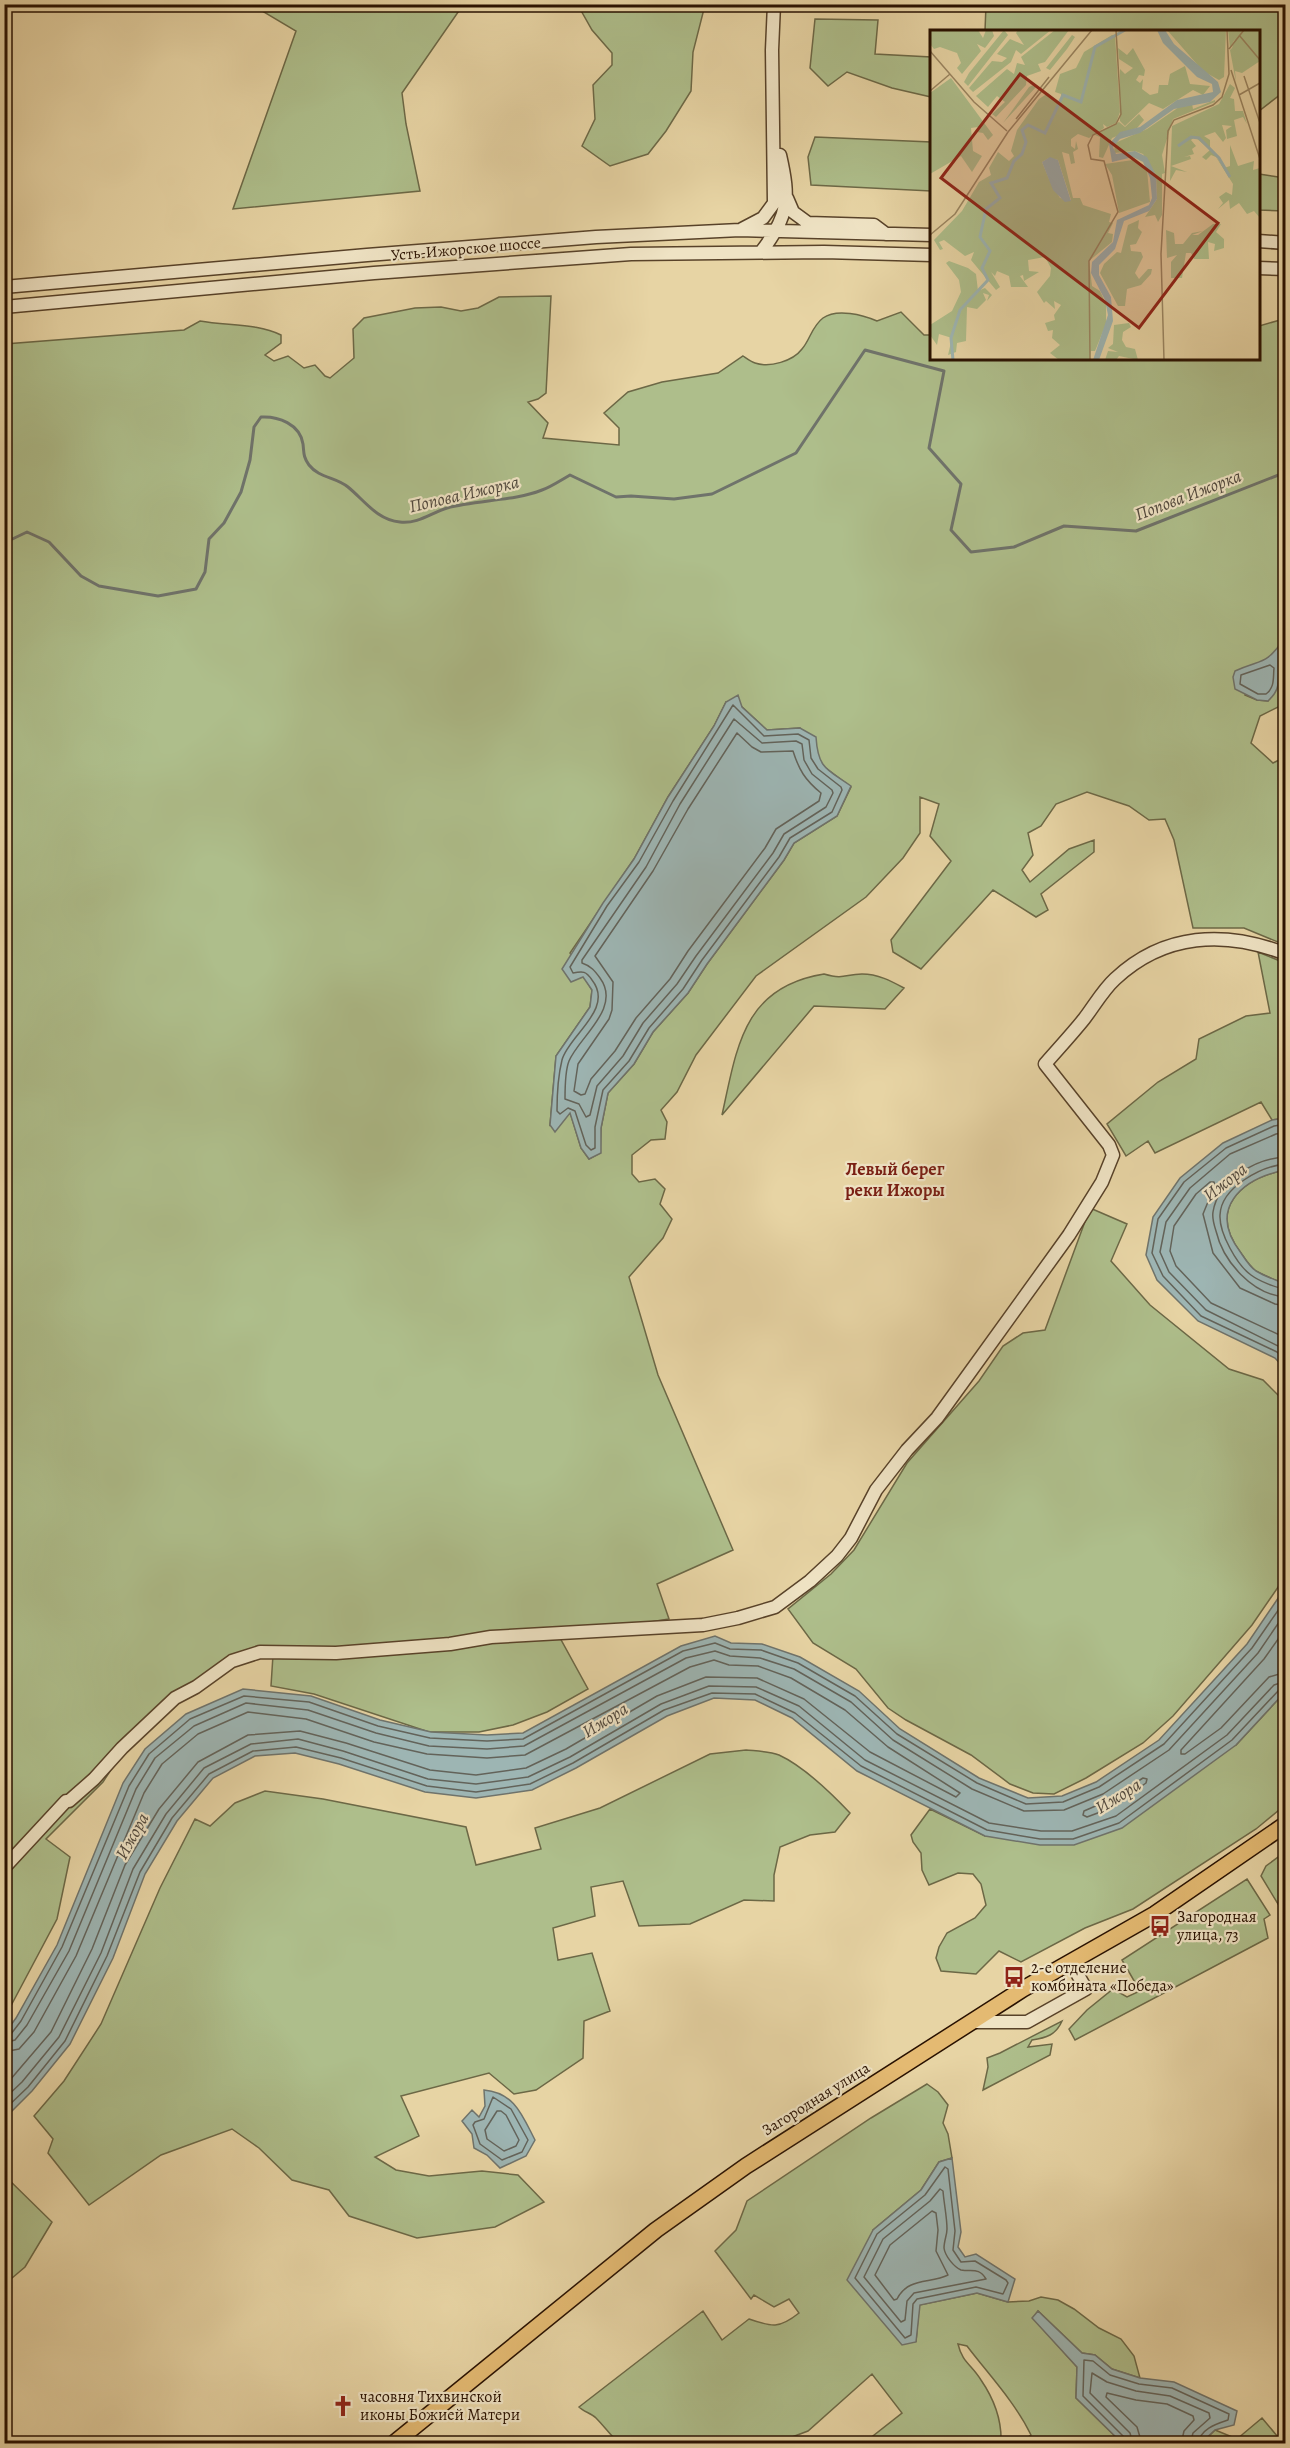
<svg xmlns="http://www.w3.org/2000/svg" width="1290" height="2448" viewBox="0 0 1290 2448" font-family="Alegreya,serif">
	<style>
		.green { fill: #aebe8b; stroke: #6c6846; stroke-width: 1.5; fill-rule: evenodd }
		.water { fill: #9db5b3; stroke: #6f736b; stroke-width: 1.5 }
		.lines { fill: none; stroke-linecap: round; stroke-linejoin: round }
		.shore { stroke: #63635a; stroke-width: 1.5 }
		.stream { stroke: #6f736b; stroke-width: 3 }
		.minor-casing { stroke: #584229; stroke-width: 15 }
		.major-casing { stroke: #291100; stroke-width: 18 }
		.minor { stroke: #efe3c4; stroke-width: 12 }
		.major { stroke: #e4ba72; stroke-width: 15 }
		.labels { text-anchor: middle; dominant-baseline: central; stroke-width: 4.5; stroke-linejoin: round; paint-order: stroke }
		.street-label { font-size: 16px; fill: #291100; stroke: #efe3c4 }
		.poi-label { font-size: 16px; fill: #291100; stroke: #efe3c4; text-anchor: start }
		.water-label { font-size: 18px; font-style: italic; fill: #524a3f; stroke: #efe3c4 }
		.neighbourhood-label { font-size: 18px; font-weight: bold; fill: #7a1f14; stroke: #efe3c4 }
		.inset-river { fill: none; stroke: #9db5b3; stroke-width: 3 }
		.inset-road { fill: none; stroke: #9b8662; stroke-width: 1.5 }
		.view { fill: #8f2418; fill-opacity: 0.15; stroke: #8f2418; stroke-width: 3 }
		.inset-edge { fill: none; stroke: #291100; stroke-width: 3 }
	</style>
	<rect width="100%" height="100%" fill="#e7d4a4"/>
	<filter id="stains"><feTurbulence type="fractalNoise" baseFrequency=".00333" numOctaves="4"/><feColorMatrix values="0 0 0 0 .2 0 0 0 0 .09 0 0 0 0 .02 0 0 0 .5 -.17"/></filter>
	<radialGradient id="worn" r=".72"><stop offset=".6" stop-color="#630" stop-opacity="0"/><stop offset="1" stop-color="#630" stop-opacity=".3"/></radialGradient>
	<!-- green -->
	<path class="green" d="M252,5H463L402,93L406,124L420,191L233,209L296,31Z
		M588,5L608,10L613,5H705L693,52L691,91L666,131L648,154L610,166L582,146L595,119L593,85L612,65V53L592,30L579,7Z
		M986,5H1285V91L1259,111L1258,32L985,31Z
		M815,19L878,20L875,54L931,57V97L892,88L847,72L828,86L810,68Z
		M815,137L931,142V191L811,185L808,157Z
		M1259,174L1285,178V211L1259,210Z
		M551,296L546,393L538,399L528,402L548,423L543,438L619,445V428L604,413L628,392L662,382L718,373L743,356C746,358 751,362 755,363C770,368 793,361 802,349C810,340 812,326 823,318C837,308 863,315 877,321L901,312L924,335H931L932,358H1258L1259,326L1280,320L1285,321L1286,440L1283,451L1286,455L1285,638C1277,652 1269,660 1253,666L1245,695L1257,700L1268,701L1285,653V707L1280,706L1260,716L1251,743L1273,763L1285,757V945L1244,928H1193L1174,840L1165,819L1149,820L1129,806L1087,792L1056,804L1041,826L1028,833L1033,855L1022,870L1030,882L1069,849L1094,840V852L1041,894L1048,910L1036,917L993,890L921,969L893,952L891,940L951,861L930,836L939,804L920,797V833L903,858L866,897L756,976L696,1055L677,1092L661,1110L667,1122L665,1139L651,1140L632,1155V1174L639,1182L655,1179L665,1189L660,1204L672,1219L663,1238L629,1277L658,1375L733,1550L657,1584L669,1619L559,1636L588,1689L547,1712L513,1725L479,1732H429L314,1694L271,1686L273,1655L225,1659L135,1733L103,1782L46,1839L70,1857L57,1919L5,2017V344L184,330L200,321C227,326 257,323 281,335V343L265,355L274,361L288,356L304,368L315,365L325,376L330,378L354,358L353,329L364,318L415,308L441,307L461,311L478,308L499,297ZM726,702L742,707L767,730L800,728L823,766L851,787L837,816L794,843L784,860L707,964L688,993L653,1032L634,1064L608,1093L601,1128L600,1153L589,1159L581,1148L570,1112L550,1125L556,1056L590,1007L592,990L570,953L634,859L668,797L714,726Z
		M1258,952L1285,963V1118L1272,1120L1261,1102L1155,1153L1148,1141L1126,1156L1107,1124L1158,1082L1196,1059L1199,1039L1246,1016L1270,1013Z
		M824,974C845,980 845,974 862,974C878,974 891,981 904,988L885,1009L814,1006L722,1115C737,1047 743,987 824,974Z
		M1285,1170V1284C1276,1280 1264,1276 1256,1271C1250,1267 1245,1259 1241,1253C1207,1209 1241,1179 1285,1170Z
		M1090,1208L1127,1224L1111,1261L1150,1305L1229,1369L1263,1380L1285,1402V1577L1252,1625L1173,1716L1143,1743L1086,1778L1054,1794L1033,1793L1010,1784L971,1755L906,1720L888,1708L856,1669L813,1643L788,1609L831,1574L854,1550L907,1463L979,1381L1003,1346L1023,1333L1045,1330Z
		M1285,1692V1805L1256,1829L1133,1909L1085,1928L1021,1962L999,1951L976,1974L941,1971L936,1958L939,1947L947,1933L975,1918L986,1905L981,1884L973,1874L958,1873L929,1885L922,1870L921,1853L913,1842L911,1835L930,1809L985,1836L1236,1745Z
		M746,1750C756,1751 769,1751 779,1755C803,1766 832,1794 850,1813L835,1832L810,1835L780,1847L774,1875V1901L744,1900L690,1924L639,1926L623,1881L591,1887L595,1916L553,1928L558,1960L592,1953L610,2011L584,2021L583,2058L536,2090L514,2094L489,2073L401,2096L419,2136L375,2157L396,2170L429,2176L482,2171L518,2175L544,2202L495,2227L417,2238L349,2216L329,2190L292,2180L259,2148L232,2129L161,2155L89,2205L48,2153L53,2139L34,2116L64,2081L101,2024L160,1888L195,1819L210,1826L235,1803L265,1791L323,1799L466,1827L476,1865L541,1849L535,1828L600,1808L710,1754Z
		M1285,1852V1861L1283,1860L1279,1865C1281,1880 1286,1891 1285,1906L1281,1909L1261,1876L1266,1866Z
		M1247,1879L1270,1915L1264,1919L1268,1938L1075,2040L1069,2029L1087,2010L1113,1989L1127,1997L1140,1991L1122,1960Z
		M1062,2021C1056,2035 1046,2038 1032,2040L1028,2047L1052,2044L1050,2055L983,2090L988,2067L987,2058L1000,2053Z
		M927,2084L938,2092L948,2105L943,2123L948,2134L952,2158L939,2162L921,2190L873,2230L916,2342L919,2305L977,2293L1008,2302L1029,2301L1041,2297L1058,2300L1074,2309L1099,2328L1121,2339L1134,2356L1140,2378L1112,2369L1095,2355L1082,2353L1038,2311L1033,2318L1077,2367L1076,2398L1122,2443H1019L1031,2435C1015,2402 989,2375 967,2346L958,2344C962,2362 972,2365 981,2380C994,2399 1002,2420 1001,2443H864L902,2413L872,2374L808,2431L776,2443H619C610,2435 604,2426 596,2418C591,2413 584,2412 579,2407L703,2311L722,2340L749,2319C772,2327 779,2329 799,2313L789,2299L774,2307L754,2295L751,2299L715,2251L736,2230L747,2201L871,2118Z
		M4,2175L52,2222L25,2267L5,2284Z
		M1262,2418L1283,2443L1201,2444L1215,2430L1237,2439Z"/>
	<!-- water -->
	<path class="water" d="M1285,638C1286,648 1284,653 1281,661C1275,679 1284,686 1268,701L1257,700L1235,689L1233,677L1235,671C1263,658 1264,667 1285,638Z
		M738,695L742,707L767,730L800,728L816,737C818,769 827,769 851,786L837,816L794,843L784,860L707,964L688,993L653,1032L634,1064L608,1093L601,1128V1153L589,1159L581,1148L570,1113L555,1132L550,1125L556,1056L590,1007L592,990L583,977L571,982L562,969L603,903L634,859L668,797L714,726L726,702Z
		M1285,1118V1170C1241,1179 1207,1209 1241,1253C1245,1259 1250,1267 1256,1271C1264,1276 1276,1280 1285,1284V1369L1275,1358L1198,1321L1157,1280L1146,1255L1153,1217L1180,1178L1223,1143L1272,1120Z
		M1285,1588V1692L1236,1745L1122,1828L1074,1845H1040L985,1836L857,1771L792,1718L755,1700L714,1698L667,1716L576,1768L532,1790L476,1798L425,1792L339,1764L295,1753L255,1756L213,1778L177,1821L145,1874L113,1958L70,2044L32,2091L5,2118V2033L16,2018L57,1945L123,1783L145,1749L186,1714L243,1689L311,1696L380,1720L431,1732L487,1735L523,1733L681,1646L715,1636L731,1643L762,1644L800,1657L859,1691L900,1729L979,1778L1028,1798L1062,1796L1096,1782L1159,1740L1247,1644Z
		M484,2090C515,2093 522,2115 535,2140L526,2156L500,2168L487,2155L474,2148L472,2134L462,2121L472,2110L479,2117L485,2106Z
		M952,2158L961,2232L958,2247L965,2257L976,2254L1015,2279L1008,2302L977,2293L920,2305L916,2342L902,2345L847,2280L873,2230L921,2190L939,2162Z
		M1038,2311L1082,2353L1095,2355L1112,2369L1140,2378L1174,2382L1237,2411L1234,2425L1215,2430L1201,2443H1122L1076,2398L1077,2367L1032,2318Z"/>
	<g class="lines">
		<!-- shore -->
		<path class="shore" d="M1270,665L1274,668C1273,678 1275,687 1266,694H1258L1240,684L1241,675Z
			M733,705L764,736L798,734L809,740L811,758L818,769L841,787L842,790L832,812L790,838L779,857L702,960L683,989L649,1028L629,1061L603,1090L595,1127V1148L591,1150L586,1145L575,1111L568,1108L560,1114L557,1111C557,1095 558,1076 562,1060C568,1036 615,1009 592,980C586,971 583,971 573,973L570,967L607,906L639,862L673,801Z
			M734,719L762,743L796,741L802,744L804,760L812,774L832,790L833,793L826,807L784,834L773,853L696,956L677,984L643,1023L623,1056L597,1086L590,1115L586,1117L579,1104L565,1099C565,1088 565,1071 569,1061C579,1037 622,1008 600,978C595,971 591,966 582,963V960L646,867L680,804Z
			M737,733L752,747L761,752L793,751C799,770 805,780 821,793L819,801L776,829L765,848L688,951L670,979L636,1018L615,1051L591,1079L585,1094L581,1095L574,1091L578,1064L609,1019L612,1010L613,982L595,956L653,871L688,809Z
			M1286,1124L1274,1126L1226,1148L1184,1182L1158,1219L1152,1253L1163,1276L1201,1316L1277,1352L1286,1361
			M1286,1132L1276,1134L1230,1154L1190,1188L1166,1222L1160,1252L1169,1272L1206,1310L1286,1350
			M1286,1157C1256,1158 1218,1180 1213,1212C1212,1218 1214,1225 1216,1231C1223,1261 1252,1295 1286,1297
			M1286,1164C1262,1166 1221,1187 1220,1215C1219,1233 1237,1265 1251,1275C1259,1281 1276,1288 1286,1289
			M1286,1306L1275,1304L1240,1288L1213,1253L1203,1214L1215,1185L1214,1182H1210L1196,1194L1174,1226L1170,1251L1176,1266L1211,1303L1286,1338
			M1286,1628L1264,1659L1181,1750V1754H1185L1221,1728L1269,1677L1286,1672
			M1143,1778L1147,1779L1146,1783L1111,1808L1087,1817L1083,1815L1084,1811L1107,1801Z
			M4,2036L11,2034L21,2021L62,1947L129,1786L149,1754L190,1719L244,1696L309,1702L378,1726L430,1738L487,1741L523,1739L683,1651L715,1643L730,1649L761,1650L798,1663L855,1696L897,1734L977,1783L1026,1804L1063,1802L1099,1787L1164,1744L1252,1648L1286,1599
			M4,2043L15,2040L27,2025L69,1951L136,1789L155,1758L194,1726L246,1703L308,1710L376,1733L429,1746L487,1749L524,1746L686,1658L715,1651L730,1656L760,1658L794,1669L851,1702L893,1740L972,1789L1024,1811L1064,1810L1103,1794L1169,1750L1258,1653L1286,1612
			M4,2052L19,2049L34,2032L76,1956L144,1793L162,1764L198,1734L248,1712L306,1719L374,1742L427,1754L487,1758L525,1755L690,1667L714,1660L729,1665L758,1666L791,1678L845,1710L888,1747L960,1793L956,1797L870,1752L804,1699L757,1678L706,1677L657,1696L566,1749L526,1768L476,1775L430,1770L346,1743L300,1731L248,1735L198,1762L159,1809L125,1865L92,1949L51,2032L4,2087
			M493,2097L511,2109L528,2140L522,2152L502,2160L480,2144L473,2125L475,2122L484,2119Z
			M4,2099L22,2082L59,2037L101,1953L133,1869L166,1814L204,1768L251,1744L298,1739L343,1751L428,1779L476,1784L528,1777L570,1757L661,1704L709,1686L756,1687L799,1706L865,1760L989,1823L1041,1831H1072L1116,1816L1227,1735L1274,1685L1286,1681
			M4,2110L28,2087L65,2041L107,1956L140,1872L172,1818L209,1774L253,1751L296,1747L341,1758L427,1786L476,1792L530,1784L573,1763L664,1710L712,1693L755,1694L795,1713L861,1766L987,1830L1040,1839H1073L1119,1823L1232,1740L1279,1690L1286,1688
			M497,2111H501L506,2115L519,2140L516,2146L504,2151L487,2139L485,2130Z
			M945,2167L948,2169L955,2231L953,2250L961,2262L975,2261L1006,2280L1008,2283L1003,2294L976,2287L917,2299L913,2304L911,2335L905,2338L855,2278L877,2234L925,2195Z
			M940,2189L943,2191C944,2204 947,2217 947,2229C947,2235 944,2241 944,2248C945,2256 954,2267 961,2270C972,2272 979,2267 986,2279L914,2293L907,2301L905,2320L901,2322L864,2277L883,2239L930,2201Z
			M932,2211L936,2213L938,2230L936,2251L948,2275C930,2284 908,2277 897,2299L894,2300L875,2275L890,2245Z
			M1126,2444L1124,2437L1083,2396L1084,2360L1093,2361L1110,2375L1139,2384L1172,2388L1229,2414L1228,2420C1216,2424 1200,2429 1198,2444
			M1133,2444L1130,2433L1090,2393L1092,2373L1107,2382L1136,2391L1170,2396L1209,2413L1210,2418L1193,2433L1190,2444
			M1142,2444L1137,2427L1106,2397L1107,2393L1136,2400L1167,2404L1193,2416L1194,2420L1184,2431L1181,2444"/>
		<!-- stream -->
		<path class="stream" d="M4,543L27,532L49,542L81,576L99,586L158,596L196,589L205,572L209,539L224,523L241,492L250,460L254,427L261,417C278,416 300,424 303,444C304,452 303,457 309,465C319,478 336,477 348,487C364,500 377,520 400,522C418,524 431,513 447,508C476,500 515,501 542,490C551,487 561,480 570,475L616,497L631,496L674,499L712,494L796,453L865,350L944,371L929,448L961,484L951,530L971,552L1014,547L1064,526L1136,531L1286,472"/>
		<defs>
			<path id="minor" d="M787,198L793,212L808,223L874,225L886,234
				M742,229L763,218L774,203L772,50L774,4
				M1258,241L1286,243
				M761,252C789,216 790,199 780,155
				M1258,268L1286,269
				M4,287L367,255L596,237L740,230L932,235
				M4,307L374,273L631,254L824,252L932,255
				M4,1868L66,1801H69L94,1779L122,1748L175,1698L196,1687L232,1661L260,1652L336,1653L450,1644L491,1637L703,1625L738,1618L775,1607L810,1581L837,1556L851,1538L876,1490L907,1450L937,1418L1069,1235L1102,1182L1113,1155L1109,1145L1045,1064C1058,1049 1072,1034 1084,1019C1094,1006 1103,990 1115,979C1164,933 1225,930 1286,954
				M973,2022H1027L1086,1989L1071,1963"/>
			<path id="major" d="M393,2444L656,2230L746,2166L1023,1989L1155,1914L1286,1824"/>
		</defs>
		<!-- minor casing -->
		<use href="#minor" class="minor-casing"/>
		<!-- major casing -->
		<use href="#major" class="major-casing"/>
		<!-- minor -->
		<use href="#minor" class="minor"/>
		<!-- major -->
		<use href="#major" class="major"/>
	</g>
	<!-- icons -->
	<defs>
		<symbol id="bus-bare" viewBox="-9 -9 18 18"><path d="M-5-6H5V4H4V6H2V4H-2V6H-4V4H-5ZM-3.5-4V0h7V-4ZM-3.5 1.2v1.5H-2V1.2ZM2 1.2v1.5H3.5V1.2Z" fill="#8f2418" stroke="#efe3c4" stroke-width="2.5" paint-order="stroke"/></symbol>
		<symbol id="church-bare" viewBox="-9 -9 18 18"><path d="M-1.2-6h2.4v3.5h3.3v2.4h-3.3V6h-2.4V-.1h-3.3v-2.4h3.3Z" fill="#8f2418" stroke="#efe3c4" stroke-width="2.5" paint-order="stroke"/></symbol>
	</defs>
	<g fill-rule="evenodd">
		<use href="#bus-bare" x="1145" y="1911" width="30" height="30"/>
		<use href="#bus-bare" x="999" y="1962" width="30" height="30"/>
		<use href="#church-bare" x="328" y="2391" width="30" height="30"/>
	</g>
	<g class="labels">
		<!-- street labels -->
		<g class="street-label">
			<text transform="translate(466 249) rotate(-5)">Усть-Ижорское шоссе</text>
			<text transform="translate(816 2099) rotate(-32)">Загородная улица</text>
		</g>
		<!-- poi labels -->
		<g class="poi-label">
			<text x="1177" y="1917">Загородная<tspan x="1177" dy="18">улица, 73</tspan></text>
			<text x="1031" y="1968">2-е отделение<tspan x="1031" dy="18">комбината «Победа»</tspan></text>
			<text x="360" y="2397">часовня Тихвинской<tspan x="360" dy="18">иконы Божией Матери</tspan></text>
		</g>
		<!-- water labels -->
		<g class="water-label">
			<text transform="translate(464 494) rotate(-13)">Попова Ижорка</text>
			<text transform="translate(1188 495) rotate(-21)">Попова Ижорка</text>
			<text transform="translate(1225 1182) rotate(-38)">Ижора</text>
			<text transform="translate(605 1720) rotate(-32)">Ижора</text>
			<text transform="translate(1118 1796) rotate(-32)">Ижора</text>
			<text transform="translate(132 1836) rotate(-61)">Ижора</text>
		</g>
		<!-- neighbourhood labels -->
		<g class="neighbourhood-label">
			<text x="895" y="1169">Левый берег<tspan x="895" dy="21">реки Ижоры</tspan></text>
		</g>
	</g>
	<!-- overview -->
	<g transform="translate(930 30)">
		<rect width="330" height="330" fill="#e7d4a4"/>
		<path d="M0,0H48L53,8L56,0H62L64,6L55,18L47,14L51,21L32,44L27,38L31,33L27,23L10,17L4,19L0,14ZM74,0L78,5L38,56L34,52L39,43ZM88,0H121L91,24L86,20L81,32L43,62L39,58L62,31L72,32L77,28L67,24L80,9L94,15L86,3ZM125,0H139L115,32L108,34L111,41L97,46L96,55L66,87L62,84L75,72L67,66L58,77L46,66L77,39L84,44L87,33L95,35L91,27ZM237,0H296L294,47L289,50L273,41ZM298,0H330V31L312,43L305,41L306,52L300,20L302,18L305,9L300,18ZM142,5L145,7L137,19L120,40L116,38ZM182,5L185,6L190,82L186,93L177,97L173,94L174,98L159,108L148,104L141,109V116L145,119L146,111L148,119L143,122L145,133L141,134L139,124L132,122L143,168H150L153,175L181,184L179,192L183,193L178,203L183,204L182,212L159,231L162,256L170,261L176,274V294L165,321H161L160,330H129L120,323L130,315L122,308L123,300L118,301L115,293L125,290L124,285L131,275L124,271L125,279L116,271L114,273L107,262L120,246L121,238L115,227L98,230L99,241L109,242L94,251L93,245L90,246L98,257H81L79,246L67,241L65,246L61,242L70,257L66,260L41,230L44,222L35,226L14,210L9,212L13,219L10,220L4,210L32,181L49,152L61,145L59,138L68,122L79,131L84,126L81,121L87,100L109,69L118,63L126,72H131V64L125,62L130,44L146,38L154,22ZM119,128L128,130L141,170L130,168L119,149L112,132ZM188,18L197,25L203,18L215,40L214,46L209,45L206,50L210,53L213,49L212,59L220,65L228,63L229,55H238L240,44L255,36L260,54L280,56L273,65L263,60L233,79L219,73L195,96L190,91V39L195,44L203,38L189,29ZM21,48L63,105L58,110L53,103L47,102L48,97L41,98L43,121L52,126L42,142L31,126L0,144V63ZM105,54L106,57L73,93L99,57ZM300,54L305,58L300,68L304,69L305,81H313L317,94L313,87L304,90L307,106L297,109L296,100L302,96L292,95L296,108L293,112L285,102L274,106L280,110V118L294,138L300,136V115L308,136L324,131L323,140L330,138V188L324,181L317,184L309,173L300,179L299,170L288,179L293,173L289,167L296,162L302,165L303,154L286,127L281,125L276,130L272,127L280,120L265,107L261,110L266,116L262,119L264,124L254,127L260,126L261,129L241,136L257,142L246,140L240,151L242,96L289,74ZM285,70V72L243,89L232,125L235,143L232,144V185L228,192L225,185L215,187L227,169L226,145L213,124L205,121L184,123L185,113L217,99L252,75L262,74L263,79ZM209,84L214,90L207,98L182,108L173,128L169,127L170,107L165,105L189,92L195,97ZM203,130L217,140L220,172L189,183L182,145L175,134ZM209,190L208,198L212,202L206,214L200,215L201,221L211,222L213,227L205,243L209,249L218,239H222L221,244L211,255L197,259L195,276H188L170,243L174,234L187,222L191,223L198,195ZM283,194H291L286,202L294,209V218L284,221L285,214L278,212L279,229H264L261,223H256L252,248H241V232L247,225L237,228L236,200L244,203L245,214H253L262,203L273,201L262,205H268ZM19,231L38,238L46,244L48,261L55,258L62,265L57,271L59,265L53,263L56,270L47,279L37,277L36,311L27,313L26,322L18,325L22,308L9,304L7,315L0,305V295L22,281L31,262L29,250L16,233ZM199,293L201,297L193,302L192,310L196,317L205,319L208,330L189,326L186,330H175L178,321L188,322L178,318L183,314L184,295Z" fill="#aebe8b" fill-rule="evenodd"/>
		<path d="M227,0H235L244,14L288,52L291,62L280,72L244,79L210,103L190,109L183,117L186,124L205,121L217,127L226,145L227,169L219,181L194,191L185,219L169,235V245L181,267L183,291L169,330H163L178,285L175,270L161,243L162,232L183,212L187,190L219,175L222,168L220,148L213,132L203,127L182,132L179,114L190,102L210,97L247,70L283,62L282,54L267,47L233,13ZM120,127L128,130L141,171L135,172L123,160L112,132Z" fill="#9db5b3"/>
		<path class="inset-river" d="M248,116L261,107L269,108L289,128L300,147M23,330L21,308L30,280L58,250L52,238L60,221L50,207L56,179L70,168L61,153L77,148L84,131L92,124L96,112L92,100L98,95L115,103L133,65L151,72L165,17L195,0"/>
		<path class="inset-road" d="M309,5L330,30M299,19L314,0M0,21L44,72L77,101M301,40L330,129M314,46L330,93M0,61L20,44M309,65L330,53M86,89L119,47M0,205L25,184L78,102L162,0M160,330L159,231L188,182L174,131L161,129L158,115L163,105L186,94L191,84L186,0M234,330L231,224L238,101L244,90L283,75L292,67L299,44L297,0"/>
		<path class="view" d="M90,44L288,193L209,298L11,148Z"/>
		<rect width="330" height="330" class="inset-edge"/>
	</g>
	<!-- margin -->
	<rect width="1290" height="2448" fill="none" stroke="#e7d4a4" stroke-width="24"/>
	<rect x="6" y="6" width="1278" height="2436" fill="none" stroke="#291100" stroke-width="3"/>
	<rect x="12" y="12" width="1266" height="2424" fill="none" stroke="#291100" stroke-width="1.5"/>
	<rect width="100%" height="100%" filter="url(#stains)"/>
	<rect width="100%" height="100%" fill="url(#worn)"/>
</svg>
